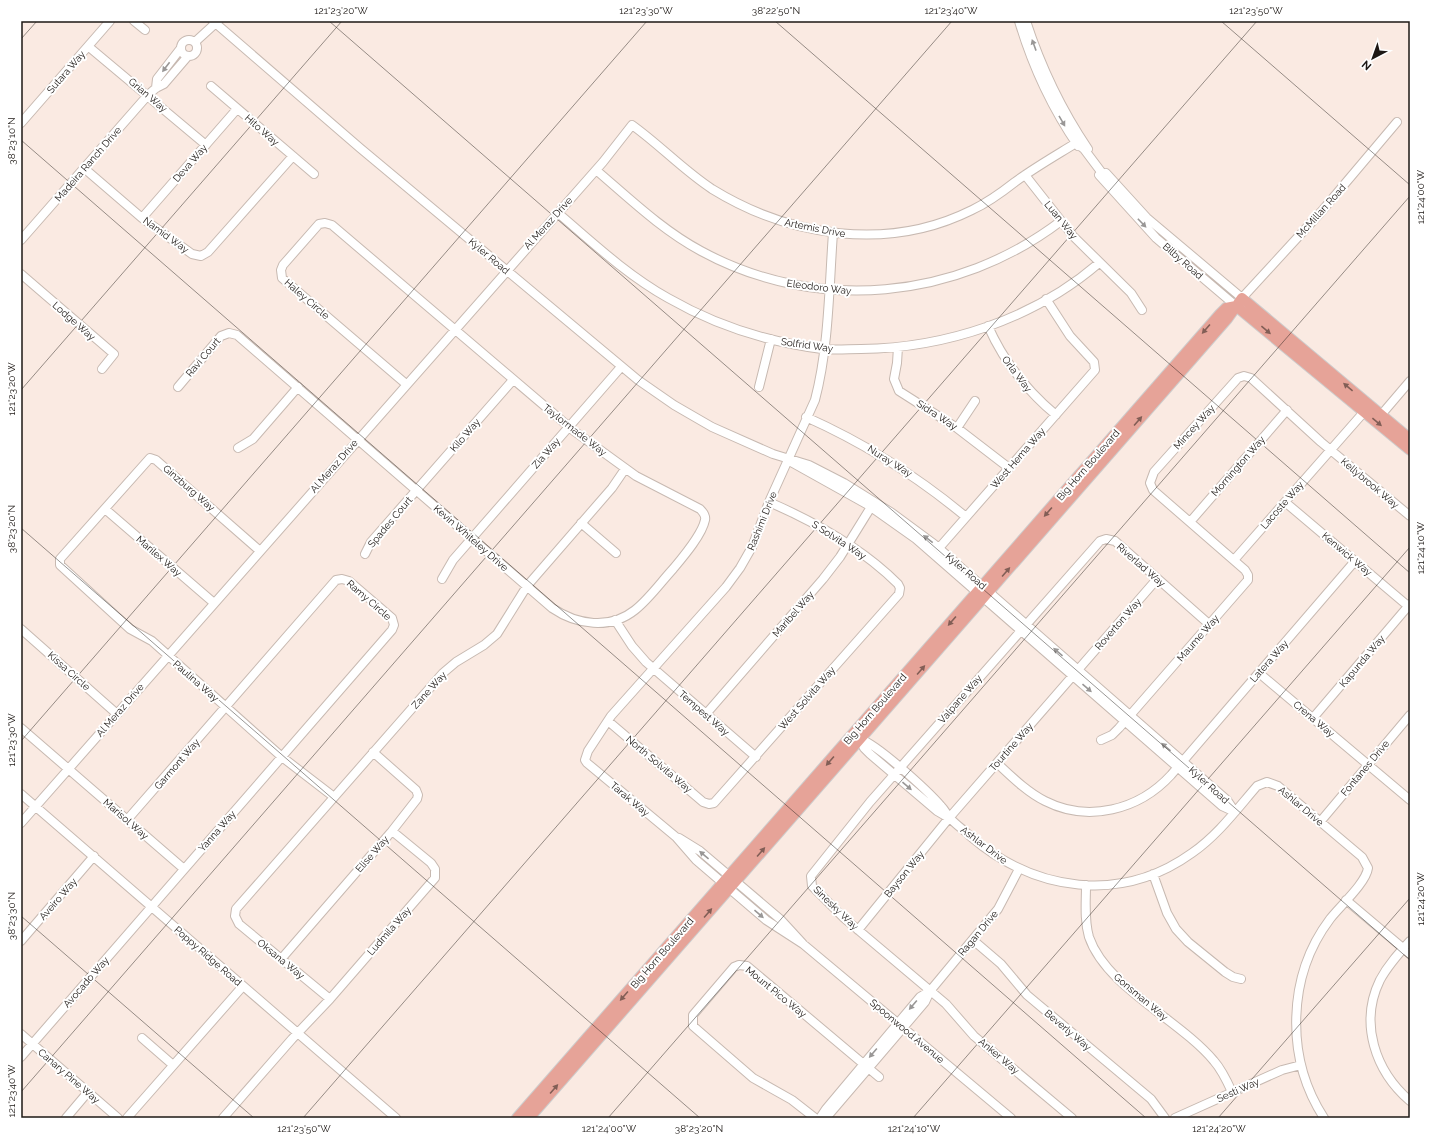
<svg xmlns="http://www.w3.org/2000/svg" width="1431" height="1139" viewBox="0 0 1431 1139" font-family="Raleway,sans-serif">
	<style>
		.lines { fill: none; stroke-linecap: round; stroke-linejoin: round }
		.minor-casing { stroke: #c7b9b1; stroke-width: 10 }
		.major-casing { stroke: #cdcccc; stroke-width: 12 }
		.minor { stroke: #fff; stroke-width: 8 }
		.major { stroke: #e6a398; stroke-width: 10 }
		.oneway { fill: #999796 }
		.oneway2 { fill: #825e56 }
		.ticks { fill: none; stroke: #1d1815; stroke-width: 1; stroke-opacity: 0.45 }
		.labels { text-anchor: middle; dominant-baseline: central; stroke-width: 4; stroke-linejoin: round; paint-order: stroke }
		.street-label { font-size: 10px; fill: #1d1815; stroke: #fff }
		.neatline { fill: none; stroke: #1d1815; stroke-width: 1.5 }
		.ticks-label { font-size: 10px; text-anchor: middle; fill: #1d1815 }
	</style>
	<rect width="100%" height="100%" fill="#faeae2"/>
	<g class="lines">
		<defs>
			<path id="minor" d="M134,21L145,30
				M213,21L360,148L638,380L674,405L712,427L773,454L809,465L844,483L892,513L934,544L1227,800L1235,812
				M1019,21C1032,65 1052,108 1078,146
				M1026,21C1041,67 1061,109 1088,149
				M181 48a8 8 0 1 1 16 0a8 8 0 1 1-16 0Z
				M195,42L218,21
				M89,47L206,145
				M211,86L314,174
				M156,88L157,79L181,48
				M21,123L110,21
				M85,169L142,218L192,254L201,256L208,252L293,156
				M596,170C630,199 662,230 701,251C817,314 957,300 1061,221
				M1106,173L1147,218L1242,298L1321,212L1397,122
				M1025,175L1073,236L1131,293L1142,310
				M1099,175L1156,238L1236,306
				M558,213C593,243 627,275 668,298C715,325 768,342 822,349C835,350 849,349 861,349C946,348 1034,319 1099,263
				M142,218L237,109
				M21,240L148,95L156,88L164,84L188,56
				M21,274L114,354L102,369
				M988,326C1004,362 1026,390 1056,415
				M898,347L897,363L894,379L899,391L957,428L1009,468
				M178,387L221,336L229,333L237,335L552,608C577,625 610,630 635,610C649,599 661,582 673,569C683,557 702,535 705,520C706,516 703,512 700,509L636,476L574,431L332,225L325,223L319,224L283,265L281,270L282,278L406,384
				M759,387L771,339
				M1381,415L1410,381
				M806,417C864,443 917,476 966,517
				M957,428L975,401
				M238,448L253,439L298,387
				M791,462L868,505L916,539L1222,806L1235,812
				M1285,502L1408,606
				M105,509L214,603
				M1190,522L1287,410
				M581,523L616,553
				M939,548L1095,370L1094,362L1070,336L1046,299
				M260,551L156,460L150,458L60,559V565L130,629L152,641L282,757L334,797
				M365,554L371,542L513,380
				M1234,560L1364,412
				M442,579L453,560L621,367
				M615,620L632,646L646,662L756,757
				M21,629L117,714
				M1259,673L1410,800
				M706,714L823,579L840,557L871,507
				M1313,718L1410,604
				M608,721L703,802L709,804L714,803L899,594L900,588L898,584C862,548 815,522 769,502
				M21,728L184,869
				M860,739C877,744 928,791 941,806C945,810 947,815 950,818C956,825 964,830 970,836C1035,892 1121,904 1192,853C1218,835 1237,809 1257,786L1267,782L1278,786L1362,857L1368,868C1366,883 1340,906 1330,919C1287,976 1285,1058 1324,1118
				M860,739L864,748L870,754L937,811L949,818
				M1101,740L1112,735L1119,728L1248,580V575L1245,570L1153,490L1150,483L1154,472L1238,378L1244,376L1251,378L1321,442L1410,516
				M997,763C1012,777 1027,792 1045,801C1088,823 1139,810 1171,775L1355,561
				M21,794L396,1118
				M1320,822L1410,715
				M21,823L603,162L632,125C660,145 683,170 712,189C790,237 888,252 972,210C987,203 1001,193 1015,182C1034,168 1055,156 1076,143L1084,149L1105,177H1109
				M679,838L700,851L780,919L803,944L1011,1118
				M1153,874L1167,913L1176,929L1188,942L1225,972L1233,977L1241,979
				M1086,885C1086,902 1084,920 1089,937C1106,987 1180,1020 1214,1061C1222,1070 1227,1081 1232,1092
				M1346,900L1410,954
				M858,930L949,818L1157,579
				M973,940L1001,964L1027,995L1151,1099L1165,1118
				M21,941L94,856
				M1410,941C1399,953 1388,965 1380,980C1359,1023 1375,1071 1410,1101
				M803,944L766,920L696,860L676,837L587,763L585,760L588,751L611,716L726,587L740,568L752,547L769,502L815,400C829,347 829,287 833,233
				M282,958L392,831L417,799L418,795L416,790L373,752
				M330,999L239,924L235,916L236,909L443,673L456,662L484,645L497,634L527,586L612,488L625,469
				M21,1034L118,1118
				M142,1038L173,1065
				M21,1057L392,630L394,625L392,618L349,581L342,579L336,580L127,820
				M66,1118L88,1092
				M127,1118L243,986
				M223,1118L292,1039L330,999L435,878V869L431,863L392,831
				M815,1118L792,1100L753,1078L693,1026V1015L734,967L739,965L747,966L879,1077
				M820,1118L826,1109L920,997L930,991
				M826,1118L925,1002L930,991L998,909L1019,869
				M1072,1118L974,1036L946,1004L844,918L812,886L811,876L870,802L1100,541L1106,539L1115,541L1210,625
				M1175,1118L1282,1070L1301,1065"/>
			<path id="major" d="M1236,306L1410,450
				M517,1118L1220,314L1226,308L1236,306
				M529,1118L1227,319L1242,298L1410,439"/>
		</defs>
		<!-- minor casing -->
		<use href="#minor" class="minor-casing"/>
		<!-- major casing -->
		<use href="#major" class="major-casing"/>
		<!-- minor -->
		<use href="#minor" class="minor"/>
		<!-- major -->
		<use href="#major" class="major"/>
	</g>
	<!-- one-way arrows -->
	<defs><path id="oneway-solid" d="M-6-.8H1V-3.2L6.5 0L1 3.2V.8H-6Z"/></defs>
	<g class="oneway">
		<use href="#oneway-solid" transform="translate(1034 45) rotate(-110)"/>
		<use href="#oneway-solid" transform="translate(166 67) rotate(127)"/>
		<use href="#oneway-solid" transform="translate(1062 121) rotate(60)"/>
		<use href="#oneway-solid" transform="translate(1142 223) rotate(46)"/>
		<use href="#oneway-solid" transform="translate(928 539) rotate(-142)"/>
		<use href="#oneway-solid" transform="translate(1058 652) rotate(-139)"/>
		<use href="#oneway-solid" transform="translate(1087 688) rotate(41)"/>
		<use href="#oneway-solid" transform="translate(1166 747) rotate(-139)"/>
		<use href="#oneway-solid" transform="translate(907 786) rotate(41)"/>
		<use href="#oneway-solid" transform="translate(704 855) rotate(-140)"/>
		<use href="#oneway-solid" transform="translate(759 914) rotate(41)"/>
		<use href="#oneway-solid" transform="translate(913 1005) rotate(130)"/>
		<use href="#oneway-solid" transform="translate(873 1053) rotate(130)"/>
	</g>
	<g class="oneway2">
		<use href="#oneway-solid" transform="translate(1206 329) rotate(131)"/>
		<use href="#oneway-solid" transform="translate(1266 330) rotate(40)"/>
		<use href="#oneway-solid" transform="translate(1348 387) rotate(-140)"/>
		<use href="#oneway-solid" transform="translate(1138 421) rotate(-49)"/>
		<use href="#oneway-solid" transform="translate(1377 422) rotate(40)"/>
		<use href="#oneway-solid" transform="translate(1048 512) rotate(131)"/>
		<use href="#oneway-solid" transform="translate(1006 572) rotate(-49)"/>
		<use href="#oneway-solid" transform="translate(952 621) rotate(131)"/>
		<use href="#oneway-solid" transform="translate(921 670) rotate(-49)"/>
		<use href="#oneway-solid" transform="translate(830 761) rotate(131)"/>
		<use href="#oneway-solid" transform="translate(761 852) rotate(-49)"/>
		<use href="#oneway-solid" transform="translate(708 913) rotate(-49)"/>
		<use href="#oneway-solid" transform="translate(624 996) rotate(131)"/>
		<use href="#oneway-solid" transform="translate(554 1089) rotate(-49)"/>
	</g>
	<!-- ticks -->
	<path class="ticks" d="M329,21L1410,960M775,21L1410,573M1221,21L1410,185M21,39L37,21M21,140L1146,1118M21,390L342,21M21,528L700,1118M21,741L647,21M21,916L254,1118M21,1092L952,21M303,1118L1257,21M608,1118L1410,196M913,1118L1410,547M1218,1118L1410,898"/>
	<g class="labels">
		<!-- street labels -->
		<g class="street-label">
			<text transform="translate(66 72) rotate(-49)">Sutara Way</text>
			<text transform="translate(148 95) rotate(40)">Grian Way</text>
			<text transform="translate(262 130) rotate(41)">Hito Way</text>
			<text transform="translate(190 163) rotate(-49)">Deva Way</text>
			<text transform="translate(88 164) rotate(-49)">Madeira Ranch Drive</text>
			<text transform="translate(1321 211) rotate(-48)">McMillan Road</text>
			<text transform="translate(1061 220) rotate(51)">Luan Way</text>
			<text transform="translate(548 223) rotate(-48)">Al Meraz Drive</text>
			<text transform="translate(815 228) rotate(11)">Artemis Drive</text>
			<text transform="translate(166 235) rotate(36)">Namid Way</text>
			<text transform="translate(489 256) rotate(40)">Kyler Road</text>
			<text transform="translate(1183 261) rotate(41)">Bilby Road</text>
			<text transform="translate(819 287) rotate(7)">Eleodoro Way</text>
			<text transform="translate(307 299) rotate(41)">Haley Circle</text>
			<text transform="translate(74 321) rotate(41)">Lodge Way</text>
			<text transform="translate(807 345) rotate(8)">Solfrid Way</text>
			<text transform="translate(203 357) rotate(-50)">Ravi Court</text>
			<text transform="translate(1017 374) rotate(53)">Orla Way</text>
			<text transform="translate(937 415) rotate(33)">Sidra Way</text>
			<text transform="translate(1194 427) rotate(-48)">Mincey Way</text>
			<text transform="translate(575 430) rotate(38)">Taylormade Way</text>
			<text transform="translate(465 435) rotate(-49)">Kilo Way</text>
			<text transform="translate(546 453) rotate(-49)">Zia Way</text>
			<text transform="translate(1018 458) rotate(-49)">West Hema Way</text>
			<text transform="translate(890 461) rotate(32)">Nuray Way</text>
			<text transform="translate(1088 465) rotate(-49)">Big Horn Boulevard</text>
			<text transform="translate(334 466) rotate(-49)">Al Meraz Drive</text>
			<text transform="translate(1238 466) rotate(-49)">Mornington Way</text>
			<text transform="translate(1370 483) rotate(40)">Kellybrook Way</text>
			<text transform="translate(189 488) rotate(41)">Ginzburg Way</text>
			<text transform="translate(1282 505) rotate(-49)">Lacoste Way</text>
			<text transform="translate(762 521) rotate(-68)">Rashimi Drive</text>
			<text transform="translate(390 522) rotate(-50)">Spades Court</text>
			<text transform="translate(471 538) rotate(41)">Kevin Whiteley Drive</text>
			<text transform="translate(839 540) rotate(33)">S Solvita Way</text>
			<text transform="translate(1347 554) rotate(40)">Kenwick Way</text>
			<text transform="translate(159 556) rotate(41)">Marilex Way</text>
			<text transform="translate(1141 565) rotate(41)">Riverlad Way</text>
			<text transform="translate(966 571) rotate(41)">Kyler Road</text>
			<text transform="translate(369 600) rotate(41)">Ramy Circle</text>
			<text transform="translate(793 614) rotate(-49)">Maribel Way</text>
			<text transform="translate(1118 624) rotate(-49)">Roverton Way</text>
			<text transform="translate(1198 638) rotate(-49)">Maume Way</text>
			<text transform="translate(1269 661) rotate(-49)">Latera Way</text>
			<text transform="translate(1362 661) rotate(-50)">Kapunda Way</text>
			<text transform="translate(69 671) rotate(42)">Kissa Circle</text>
			<text transform="translate(196 681) rotate(41)">Paulina Way</text>
			<text transform="translate(429 690) rotate(-48)">Zane Way</text>
			<text transform="translate(807 698) rotate(-49)">West Solvita Way</text>
			<text transform="translate(960 699) rotate(-49)">Valpane Way</text>
			<text transform="translate(875 709) rotate(-49)">Big Horn Boulevard</text>
			<text transform="translate(120 710) rotate(-49)">Al Meraz Drive</text>
			<text transform="translate(704 713) rotate(41)">Tempest Way</text>
			<text transform="translate(1314 719) rotate(40)">Crena Way</text>
			<text transform="translate(1011 747) rotate(-49)">Tourtine Way</text>
			<text transform="translate(177 764) rotate(-49)">Garmont Way</text>
			<text transform="translate(659 764) rotate(40)">North Solvita Way</text>
			<text transform="translate(1365 768) rotate(-50)">Fontanes Drive</text>
			<text transform="translate(1209 785) rotate(42)">Kyler Road</text>
			<text transform="translate(630 799) rotate(40)">Tarak Way</text>
			<text transform="translate(1301 806) rotate(40)">Ashlar Drive</text>
			<text transform="translate(126 819) rotate(41)">Marisol Way</text>
			<text transform="translate(217 831) rotate(-49)">Yanna Way</text>
			<text transform="translate(984 845) rotate(37)">Ashlar Drive</text>
			<text transform="translate(372 854) rotate(-49)">Elise Way</text>
			<text transform="translate(904 874) rotate(-51)">Bayson Way</text>
			<text transform="translate(58 899) rotate(-49)">Aveiro Way</text>
			<text transform="translate(836 908) rotate(44)">Sinesky Way</text>
			<text transform="translate(389 931) rotate(-49)">Ludmila Way</text>
			<text transform="translate(978 933) rotate(-50)">Ragan Drive</text>
			<text transform="translate(662 953) rotate(-49)">Big Horn Boulevard</text>
			<text transform="translate(208 956) rotate(41)">Poppy Ridge Road</text>
			<text transform="translate(281 959) rotate(39)">Oksana Way</text>
			<text transform="translate(86 982) rotate(-49)">Avocado Way</text>
			<text transform="translate(776 992) rotate(39)">Mount Pico Way</text>
			<text transform="translate(1141 997) rotate(40)">Gonsman Way</text>
			<text transform="translate(1068 1030) rotate(40)">Beverly Way</text>
			<text transform="translate(907 1031) rotate(40)">Spoonwood Avenue</text>
			<text transform="translate(999 1056) rotate(40)">Anker Way</text>
			<text transform="translate(69 1076) rotate(41)">Canary Pine Way</text>
			<text transform="translate(1238 1090) rotate(-24)">Sesti Way</text>
		</g>
	</g>
	<!-- border -->
	<rect width="1431" height="1139" fill="none" stroke="#ffffff" stroke-width="44"/>
	<!-- north arrow -->
	<g transform="translate(1373 58) rotate(221)" stroke="#ffffff" stroke-width="3" paint-order="stroke">
	<path d="M0-3L7 15L0 10L-7 15Z" fill="#1d1815"/>
	<text y="-6" font-size="11" font-weight="bold" text-anchor="middle" fill="#1d1815">N</text>
	</g>
	<rect x="22" y="22" width="1387" height="1095" class="neatline"/>
	<g class="ticks-label">
		<text x="341" y="14">121°23'20"W</text>
		<text x="646" y="14">121°23'30"W</text>
		<text x="776" y="14">38°22'50"N</text>
		<text x="951" y="14">121°23'40"W</text>
		<text x="1256" y="14">121°23'50"W</text>
		<text transform="translate(11 141) rotate(-90)" y="4">38°23'10"N</text>
		<text transform="translate(1420 197) rotate(-90)" y="4">121°24'00"W</text>
		<text transform="translate(11 389) rotate(-90)" y="4">121°23'20"W</text>
		<text transform="translate(11 529) rotate(-90)" y="4">38°23'20"N</text>
		<text transform="translate(1420 548) rotate(-90)" y="4">121°24'10"W</text>
		<text transform="translate(11 740) rotate(-90)" y="4">121°23'30"W</text>
		<text transform="translate(1420 899) rotate(-90)" y="4">121°24'20"W</text>
		<text transform="translate(11 916) rotate(-90)" y="4">38°23'30"N</text>
		<text transform="translate(11 1091) rotate(-90)" y="4">121°23'40"W</text>
		<text x="304" y="1132">121°23'50"W</text>
		<text x="609" y="1132">121°24'00"W</text>
		<text x="699" y="1132">38°23'20"N</text>
		<text x="914" y="1132">121°24'10"W</text>
		<text x="1219" y="1132">121°24'20"W</text>
	</g>
</svg>
